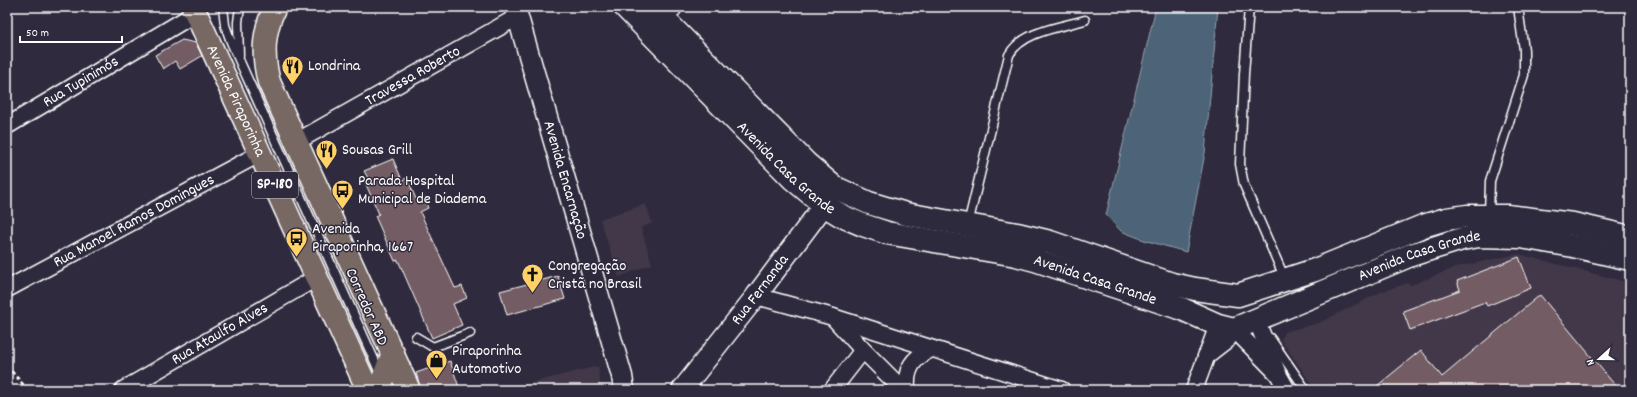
<svg xmlns="http://www.w3.org/2000/svg" width="1637" height="397" viewBox="0 0 1637 397" font-family="Dekko,sans-serif">
	<style>
		.built { fill: #433949 }
		.water { fill: #4d6378; stroke: #94a1ae }
		.building { fill: #735c64; stroke: #fff }
		.lines { fill: none; stroke-linecap: round; stroke-linejoin: round }
		.service-casing { stroke: #fff; stroke-width: 11 }
		.minor-casing { stroke: #fff; stroke-width: 19 }
		.tertiary-casing { stroke: #fff; stroke-width: 23 }
		.secondary-casing { stroke: #fff; stroke-width: 25 }
		.primary-casing { stroke: #fff; stroke-width: 25 }
		.path { stroke: #fff; stroke-width: 2.5; stroke-dasharray: 4 3; stroke-linecap: butt }
		.service { stroke: #2f2a3d; stroke-width: 8 }
		.minor { stroke: #2f2a3d; stroke-width: 16 }
		.tertiary { stroke: #2f2a3d; stroke-width: 20 }
		.secondary { stroke: #2f2a3d; stroke-width: 22 }
		.primary { stroke: #776864; stroke-width: 22 }
		.labels { text-anchor: middle; dominant-baseline: central; stroke-width: 3; stroke-linejoin: round; paint-order: stroke }
		.shield { fill: #2f2a3d; stroke: #c1bfc5; stroke-width: 1 }
		.shield-label { font-size: 15px; font-weight: bold; fill: #fff }
		.poi-label { font-size: 16px; fill: #fff; stroke: #2f2a3d; text-anchor: start }
		.street-label { font-size: 16px; fill: #fff; stroke: #2f2a3d }
	</style>
	<rect width="100%" height="100%" fill="#2f2a3d"/>
	<filter id="ink" filterUnits="userSpaceOnUse"><feTurbulence type="fractalNoise" baseFrequency=".025" numOctaves="2"/><feDisplacementMap in="SourceGraphic" scale="8" xChannelSelector="R" yChannelSelector="G"/><feConvolveMatrix kernelMatrix="1 2 1 2 8 2 1 2 1" color-interpolation-filters="sRGB"/></filter>
	<g filter="url(#ink)">
		<!-- built -->
		<path class="built" d="M646,204L652,223L641,228L652,264L619,277L600,219Z
			M1518,254L1630,283V351L1626,354L1630,359V390H1316L1281,340L1284,332L1319,323L1383,291L1408,283L1411,285L1457,267Z
			M598,366L601,390H517L515,387Z"/>
		<!-- water -->
		<path class="water" d="M1156,7H1218L1205,153L1186,252L1144,240L1121,231L1106,215Z"/>
		<!-- building -->
		<path class="building" d="M182,40L196,43L202,56L180,69L175,61L163,69L155,55Z
			M393,159L402,180L407,178L416,199L423,196L428,208L420,212L455,288L462,286L467,298L453,304L462,325L432,338L398,260L395,261L375,216L379,214L364,180L368,178L364,171Z
			M1519,257L1531,288L1487,306L1485,302L1410,330L1403,311L1460,290L1457,281Z
			M558,276L565,299L507,315L500,291Z
			M1540,295L1619,390H1372L1421,350L1442,377Z
			M450,361L460,390H421L416,373Z"/>
		<g class="lines">
			<defs>
				<path id="service" d="M223,7L225,25L231,42L381,375
					M1249,7L1244,74L1240,164L1244,185L1285,279
					M668,23L679,7
					M239,56L238,22L240,7
					M1489,215L1490,181L1524,75V50L1518,7
					M968,224L1009,55C1022,31 1061,27 1085,20
					M416,337L433,347L470,333
					M1270,338L1306,390"/>
				<g id="minor">
					<path id="s1" d="M7,126L196,13"/>
					<path id="s2" d="M296,142L519,16"/>
					<path id="s3" d="M7,289L261,153"/>
					<path d="M756,296L833,317L1062,390"/>
					<path d="M833,317L863,350L903,390"/>
					<path d="M1256,319L1278,374L1287,390"/>
					<path d="M1206,356L1228,339L1234,329L1278,374"/>
					<path id="s4" d="M123,390L316,278"/>
					<path d="M832,390L863,350"/>
					<path d="M907,390C905,369 913,358 931,349"/>
					<path d="M1194,390L1218,325"/>
				</g>
				<g id="tertiary">
					<path id="s5" d="M515,7L622,376L624,390"/>
					<path id="s6" d="M682,390L756,296L824,205L832,190"/>
				</g>
				<g id="secondary">
					<path id="s7" d="M625,7L793,179L824,205L842,216L863,225L887,233L1016,255L1035,260L1182,309L1218,325L1234,329L1411,255L1462,239L1479,236L1521,237L1573,246L1630,259"/>
					<path d="M652,7L806,163L834,187L869,203L906,214L1017,234L1050,242L1172,284L1195,289L1238,295L1315,270L1423,226L1446,219L1467,216H1507L1573,224L1630,237"/>
				</g>
				<g id="primary">
					<path id="s8" d="M193,7L368,390"/>
					<path d="M275,7C263,32 262,55 269,82L409,390"/>
					<path d="M377,390L383,379L393,353"/>
				</g>
			</defs>
			<!-- service casing -->
			<use href="#service" class="service-casing"/>
			<!-- minor casing -->
			<use href="#minor" class="minor-casing"/>
			<!-- tertiary casing -->
			<use href="#tertiary" class="tertiary-casing"/>
			<!-- secondary casing -->
			<use href="#secondary" class="secondary-casing"/>
			<!-- primary casing -->
			<use href="#primary" class="primary-casing"/>
			<!-- path -->
			<path class="path" d="M7,366L28,390"/>
			<!-- service -->
			<use href="#service" class="service"/>
			<!-- minor -->
			<use href="#minor" class="minor"/>
			<!-- tertiary -->
			<use href="#tertiary" class="tertiary"/>
			<!-- secondary -->
			<use href="#secondary" class="secondary"/>
			<!-- primary -->
			<use href="#primary" class="primary"/>
		</g>
	</g>
	<!-- icons -->
	<defs>
		<symbol id="restaurant-pin" viewBox="-11 -11 22 30"><path d="M0 17L-7.5 6A9.5 9.5 0 1 1 7.5 6Z" fill="#ffd166" stroke="#2f2a3d"/><path d="M-5-6h1v4h1v-4h1v4h1v-4h1v5L-1.5 .5V6h-2V.5L-5-1ZM5-6V6H3V1.5H1.5Q1.5-4 5-6Z" fill="#111"/></symbol>
		<symbol id="bus-pin" viewBox="-11 -11 22 30"><path d="M0 17L-7.5 6A9.5 9.5 0 1 1 7.5 6Z" fill="#ffd166" stroke="#2f2a3d"/><path d="M-5-6H5V4H4V6H2V4H-2V6H-4V4H-5ZM-3.5-4V0h7V-4ZM-3.5 1.2v1.5H-2V1.2ZM2 1.2v1.5H3.5V1.2Z" fill="#111"/></symbol>
		<symbol id="church-pin" viewBox="-11 -11 22 30"><path d="M0 17L-7.5 6A9.5 9.5 0 1 1 7.5 6Z" fill="#ffd166" stroke="#2f2a3d"/><path d="M-1.2-6h2.4v3.5h3.3v2.4h-3.3V6h-2.4V-.1h-3.3v-2.4h3.3Z" fill="#111"/></symbol>
		<symbol id="shop-pin" viewBox="-11 -11 22 30"><path d="M0 17L-7.5 6A9.5 9.5 0 1 1 7.5 6Z" fill="#ffd166" stroke="#2f2a3d"/><path d="M-5-2.5h2.3a2.7 3.5 0 0 1 5.4 0H5L5.5 6h-11ZM-1.5-2.5h3a1.5 2.3 0 0 0-3 0Z" fill="#111"/></symbol>
	</defs>
	<g fill-rule="evenodd">
		<use href="#restaurant-pin" x="280" y="54" width="25" height="34"/>
		<use href="#restaurant-pin" x="314" y="138" width="25" height="34"/>
		<use href="#bus-pin" x="330" y="178" width="25" height="34"/>
		<use href="#bus-pin" x="284" y="226" width="25" height="34"/>
		<use href="#church-pin" x="520" y="262" width="25" height="34"/>
		<use href="#shop-pin" x="424" y="348" width="25" height="34"/>
	</g>
	<g class="labels">
		<!-- shield labels -->
		<rect class="shield" x="252" y="172" width="46" height="26" rx="3"/>
		<g class="shield-label">
			<text x="275" y="185">SP-180</text>
		</g>
		<!-- poi labels -->
		<g class="poi-label">
			<text x="308" y="66">Londrina</text>
			<text x="342" y="150">Sousas Grill</text>
			<text x="358" y="181">Parada Hospital<tspan x="358" dy="18">Municipal de Diadema</tspan></text>
			<text x="312" y="229">Avenida<tspan x="312" dy="18">Piraporinha, 1667</tspan></text>
			<text x="548" y="266">Congregação<tspan x="548" dy="18">Cristã no Brasil</tspan></text>
			<text x="452" y="351">Piraporinha<tspan x="452" dy="18">Automotivo</tspan></text>
		</g>
		<!-- street labels -->
		<g class="street-label">
			<text stroke="none"><textPath href="#s2" startOffset="134">Travessa Roberto</textPath></text>
			<text stroke="none"><textPath href="#s1" startOffset="86">Rua Tupinimós</textPath></text>
			<text stroke="none"><textPath href="#s8" startOffset="103">Avenida Piraporinha</textPath></text>
			<text stroke="none"><textPath href="#s7" startOffset="228">Avenida Casa Grande</textPath></text>
			<text stroke="none"><textPath href="#s5" startOffset="180">Avenida Encarnação</textPath></text>
			<text stroke="none"><textPath href="#s3" startOffset="144">Rua Manoel Ramos Domingues</textPath></text>
			<text stroke="none"><textPath href="#s7" startOffset="911">Avenida Casa Grande</textPath></text>
			<text stroke="none"><textPath href="#s7" startOffset="564">Avenida Casa Grande</textPath></text>
			<text stroke="none"><textPath href="#s6" startOffset="127">Rua Fernanda</textPath></text>
			<text transform="translate(366 307) rotate(66)">Corredor ABD</text>
			<text stroke="none"><textPath href="#s4" startOffset="112">Rua Ataulfo Alves</textPath></text>
		</g>
	</g>
	<!-- margin -->
	<rect width="1637" height="397" fill="none" stroke="#2f2a3d" stroke-width="24"/>
	<rect x="12" y="12" width="1613" height="373" fill="none" stroke="#fff" stroke-width="1.5" filter="url(#ink)"/>
	<!-- north arrow -->
	<g transform="translate(1599 359) rotate(249)" stroke="#2f2a3d" stroke-width="3" paint-order="stroke">
	<path d="M0-3L7 15L0 10L-7 15Z" fill="#ffffff"/>
	<text y="-6" font-size="11" font-weight="bold" text-anchor="middle" fill="#ffffff">N</text>
	</g>
	<!-- scale -->
	<path d="M20 36v6h102v-6" fill="none" stroke="#ffffff" stroke-width="2"/>
	<text x="26" y="36" font-size="12" fill="#ffffff" stroke="#2f2a3d" stroke-width="3" paint-order="stroke">50 m</text>
</svg>
